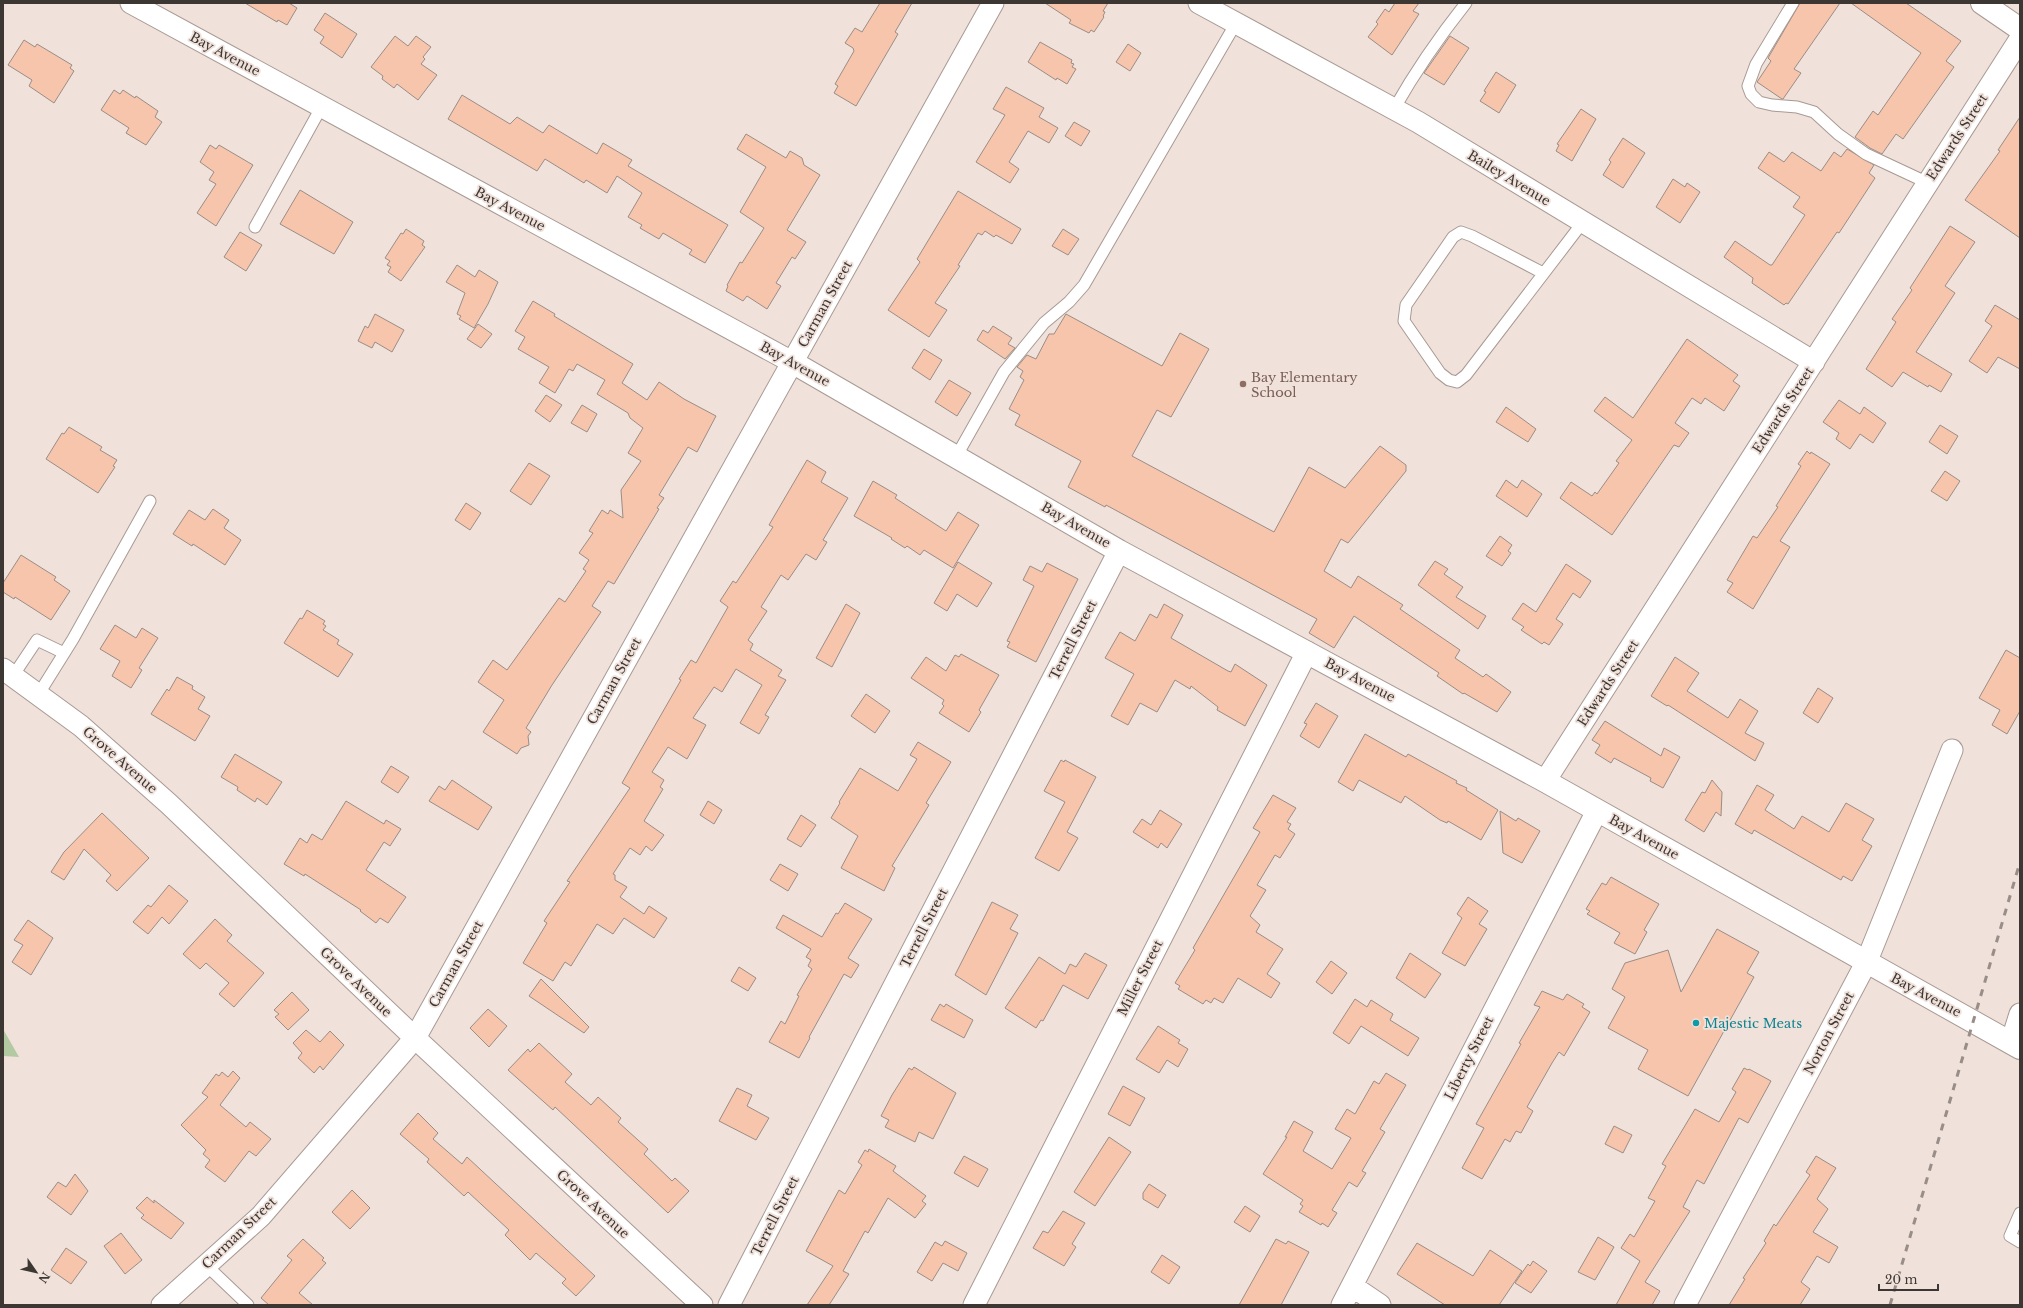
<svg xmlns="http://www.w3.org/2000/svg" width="2023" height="1308" viewBox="0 0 2023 1308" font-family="'Libre Baskerville',serif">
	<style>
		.green { fill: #b2c9a2 }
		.building { fill: #f7c4ac; stroke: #9a8d86 }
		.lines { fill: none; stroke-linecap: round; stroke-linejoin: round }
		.lane-casing { stroke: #a89a93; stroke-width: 13 }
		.street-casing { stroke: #a89a93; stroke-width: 23 }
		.secondary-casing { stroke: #a89a93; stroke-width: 24 }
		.lane { stroke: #fff; stroke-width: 11 }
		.street { stroke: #fff; stroke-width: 21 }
		.secondary { stroke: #fff; stroke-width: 22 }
		.rail { stroke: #988d88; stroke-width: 3; stroke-dasharray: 7 7; stroke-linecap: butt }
		.education-dot { fill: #8d6e63; stroke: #f0e1da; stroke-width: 1.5 }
		.culture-dot { fill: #0f9aa8; stroke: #f0e1da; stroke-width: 1.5 }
		.labels { text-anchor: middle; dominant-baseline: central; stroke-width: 3.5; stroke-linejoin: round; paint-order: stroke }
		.street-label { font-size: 13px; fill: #3d3734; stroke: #f0e1da }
		.education-label { font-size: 13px; fill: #785e54; stroke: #f0e1da; text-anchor: start }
		.culture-label { font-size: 13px; fill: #0d838f; stroke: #f0e1da; text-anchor: start }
	</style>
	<rect width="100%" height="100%" fill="#f0e1da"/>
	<!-- green -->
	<path class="green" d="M3,1029L19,1057L3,1056Z"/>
	<!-- building -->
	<path class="building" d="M245,3H289L297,8L287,25L278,20L277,22Z
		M880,3H912L895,32L898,34L856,106L834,93L838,86L835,84L854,51L853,48L845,43L855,28L862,32Z
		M1045,3H1108L1103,11L1105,12L1103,16L1104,17L1094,32L1091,30L1089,33L1069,23L1071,20Z
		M1395,3H1419L1413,11L1419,14L1392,55L1368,37L1378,24L1376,22L1385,9L1389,12Z
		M1800,3H1840L1794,69L1801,73L1783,99H1782L1757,82L1771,61L1768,58Z
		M1851,3H1906L1961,41L1946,61L1954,67L1903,139L1896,134L1882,154L1870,148L1855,137L1873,111L1878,115L1921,53Z
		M325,13L357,34L342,58L320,43L324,37L314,30Z
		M395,36L408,46L416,36L431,47L423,57L425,59L421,64L437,75L418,100L397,84L394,88L382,79L383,76L371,67Z
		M1450,36L1469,48L1444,85L1424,73Z
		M24,40L35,47L37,44L72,65L70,68L74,71L54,103L29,86L32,80L8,65Z
		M1040,42L1072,60L1071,63L1074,64L1072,67L1076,69L1067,84L1057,78L1056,80L1028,62Z
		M1128,44L1141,53L1130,71L1116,62Z
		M1496,72L1516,85L1499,113L1480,101L1486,92L1484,91Z
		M1006,87L1044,108L1039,117L1058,128L1049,143L1028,131L1009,162L1019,169L1010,183L976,162L1005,115L993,109Z
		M114,90L120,94L123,90L135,98L136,96L158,111L155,117L162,122L146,145L126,133L129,128L101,110Z
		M462,95L510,124L517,117L543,133L549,125L597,154L603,143L632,160L628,166L728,225L705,263L689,254L692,250L663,233L659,239L640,228L642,225L628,217L642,193L617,176L607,193L586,180L584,183L545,159L537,171L448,119Z
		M1581,109L1596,119L1572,161L1556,151L1559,145L1557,144Z
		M2020,117V238L1965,200L2000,151L1998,150Z
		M1074,122L1090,131L1081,146L1065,136Z
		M746,134L786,158L790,151L802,158L804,165L820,175L787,230L806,242L795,259L792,257L776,283L781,286L767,309L747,296L743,301L726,291L728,286L727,285L740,262L742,263L764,228L740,212L766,167L737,149Z
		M1623,138L1645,153L1623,188L1603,175L1611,162L1609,160Z
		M210,145L216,149L219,145L253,165L216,226L197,213L216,184L209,180L214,172L200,162Z
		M1847,149L1874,165L1869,173L1875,178L1839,233L1837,232L1788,304L1786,303L1784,305L1752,283L1753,278L1724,257L1735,241L1770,265H1772L1805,215L1793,207L1800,197L1758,168L1769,152L1784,162L1792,152L1821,171L1834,152L1841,157Z
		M1673,179L1685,187L1687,183L1700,192L1680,223L1656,207Z
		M300,190L353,222L334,254L280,224Z
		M958,191L1021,229L1012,244L996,235L994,237L985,231L982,235L978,233L958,265L960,266L935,303L947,310L929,337L888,310L920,262L917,259Z
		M1950,226L1975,242L1945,286L1955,293L1916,352L1952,374L1941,392L1929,385L1928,387L1903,372L1892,387L1866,369L1896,322L1892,319L1912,290L1910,288Z
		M406,229L424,241L422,245L425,247L401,281L388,272L391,267L387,265L390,261L385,258L401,233L403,234Z
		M1063,229L1079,239L1068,255L1052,246Z
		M240,232L262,245L246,271L224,257Z
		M457,265L475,277L479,270L498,282L488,304L474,328L459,319L461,316L457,314L465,293L446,282Z
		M533,301L555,314L554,316L633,364L622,383L647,400L659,382L684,399L716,416L697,452L688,447L659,495L664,498L657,508L659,509L614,584L608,581L592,606L601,612L552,685L526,728L531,732L528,736L529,745L521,748L517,754L483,732L504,700L478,682L493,660L507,670L559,598L565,602L586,571L583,569L589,560L579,553L593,533L589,531L602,510L608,514L610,510L623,518L621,490L641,461L628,453L643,428L630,418L628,413L597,394L605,380L577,364L573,371L569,369L555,393L539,383L549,367L518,349L525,337L515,331Z
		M1995,305L2020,320V369L1998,357L1987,373L1969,361L1992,326L1985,321Z
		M375,314L404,330L392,352L375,342L372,348L358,341L365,326L368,328Z
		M1066,314L1162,366L1180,333L1209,349L1171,417L1157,410L1132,456L1274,532L1309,467L1345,488L1380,446L1406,465V471L1348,543L1341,539L1324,571L1351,588L1358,576L1403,605L1400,609L1460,650L1455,658L1483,677L1486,674L1511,692L1497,712L1464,693L1463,694L1437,676L1439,673L1354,616L1334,648L1309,633L1317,619L1106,505L1105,507L1068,487L1081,461L1015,425L1020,415L1009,409L1024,380L1020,377L1023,371L1017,367L1027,355L1036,359L1049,334H1054Z
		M478,324L492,334L481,348L467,339Z
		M993,326L1012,338L1008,344L1015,348L1005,359L977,340L983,330L988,333Z
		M1687,339L1738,375L1733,381L1740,386L1724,411L1705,398L1701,404L1692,398L1675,423L1689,433L1679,447L1674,445L1612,535L1560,498L1571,482L1592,496L1595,492L1597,494L1619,463L1616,461L1632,440L1594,411L1605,397L1633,418Z
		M924,349L942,360L930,380L912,368Z
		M949,380L971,393L957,416L935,402Z
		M546,395L562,405L550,422L535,411Z
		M1839,400L1860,414L1864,407L1886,423L1873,443L1860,434L1850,449L1836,439L1839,433L1823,422Z
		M582,405L597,414L587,432L571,423Z
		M1506,407L1536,429L1528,442L1496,422Z
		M1940,425L1958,436L1947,454L1929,442Z
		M69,427L102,447L100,450L117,460L113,466L115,467L98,493L46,459L62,433L64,434Z
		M1807,451L1810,454L1811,452L1830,464L1780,541L1790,547L1753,609L1727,592L1733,583L1727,580L1753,536L1757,538L1778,507L1776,506L1801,466L1798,464Z
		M807,460L826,472L821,482L848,498L823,540L827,542L816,560L806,554L788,580L781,575L761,607L767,611L748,640L753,644L750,650L782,670L778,676L786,680L765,715L769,717L759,734L740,723L762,685L736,669L722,692L714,687L693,718L706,725L687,759L668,747L652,772L664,780L660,787L663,789L644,821L664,835L652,851L646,846L640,855L630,848L613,874L615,875V880L627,887L620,897L644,914L649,906L667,918L654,938L624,918L613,934L597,924L571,966L565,962L553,981L523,963L547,923L544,921L570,882L567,881L630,788L622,783L681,680L679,679L691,660L696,663L728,607L720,601L733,581L736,583L773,527L769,525Z
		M529,463L550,476L531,505L510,491Z
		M1945,471L1960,481L1947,501L1931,491Z
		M1506,480L1517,488L1522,480L1542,494L1527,517L1496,496Z
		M873,481L897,495L895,498L946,531L958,512L979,525L953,568L924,550L920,555L907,546L905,548L891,539L892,538L854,516Z
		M466,503L481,513L470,530L455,520Z
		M213,509L229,520L224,528L241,540L225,565L193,544L192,546L173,534L189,510L205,520Z
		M1500,536L1512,545L1508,551L1511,553L1502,566L1486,556Z
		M21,555L56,577L54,580L70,591L51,620L15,597L14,599L3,592V583Z
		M1435,561L1448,569L1444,574L1463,587L1456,597L1486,616L1478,629L1418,585Z
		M958,562L992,583L977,607L957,594L947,611L934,603Z
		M1047,563L1078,579L1036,662L1007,647L1010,642L1007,641L1034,586L1023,580L1030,566L1042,572Z
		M1566,564L1591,581L1580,598L1573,593L1556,619L1563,624L1549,645L1544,642L1542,644L1521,630L1524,627L1512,619L1523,603L1536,612Z
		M846,604L860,613L832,667L816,658Z
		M1164,604L1183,615L1171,638L1228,671L1231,672L1235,664L1267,685L1245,726L1217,710L1218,707L1191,686L1190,689L1175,680L1157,712L1140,703L1128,725L1111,716L1134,674L1105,658L1120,632L1135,641L1150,614L1157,618Z
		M307,610L325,621L323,624L326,626L323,630L339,640L337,644L353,654L338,677L284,643L300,618L302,619Z
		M115,625L136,638L142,628L158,638L139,668L142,670L131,688L112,676L120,661L100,649Z
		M2006,650L2020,658V711L2007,734L1992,725L2000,710L1979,698Z
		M961,654L999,675L979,710L981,712L969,732L939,713L944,706L942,704L944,700L911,678L926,657L946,671L955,655L959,657Z
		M1675,657L1699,673L1687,691L1728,718L1740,699L1758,711L1745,733L1764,743L1755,761L1668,705L1667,706L1651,696Z
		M177,677L193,686L192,689L205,697L198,709L210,716L195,741L151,714L167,689L169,691Z
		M1818,688L1833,698L1818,723L1803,713Z
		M866,694L890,711L875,733L851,716Z
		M1316,703L1338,716L1319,748L1300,736L1307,724L1304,723Z
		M1605,721L1661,756L1664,748L1680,757L1663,788L1650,781L1651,778L1614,758L1611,763L1595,753L1600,745L1592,740Z
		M1365,734L1406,757L1408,754L1457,781L1456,783L1467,788L1466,790L1498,810L1481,840L1448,821L1447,823L1440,820L1405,796L1401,803L1359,780L1353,791L1338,782Z
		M918,742L951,762L926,803L929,805L892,866L895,868L884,891L841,868L858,836L831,818L840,803L839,802L860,768L898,791L917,759L910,755Z
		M235,754L282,782L267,805L257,798L255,802L237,790L238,787L221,777Z
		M1061,760L1064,762L1065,760L1096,777L1067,832L1078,838L1059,871L1035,858L1065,802L1044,791Z
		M391,766L409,777L398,793L381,782Z
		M452,780L492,807L478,830L429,801L439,786L445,790Z
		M1712,780L1722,792L1721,816L1716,812L1704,832L1685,820L1702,792L1705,793Z
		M1757,785L1774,795L1765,810L1794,829L1802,816L1829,832L1846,803L1874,819L1862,840L1872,846L1852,881L1843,876L1841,880L1754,830L1752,834L1735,824Z
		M1273,795L1296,808L1287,822L1291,824L1288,829L1295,834L1280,858L1275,855L1257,885L1266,890L1250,916L1260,925L1256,932L1283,949L1267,974L1280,983L1271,998L1238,978L1223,1003L1214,998L1211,1003L1206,1000L1203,1004L1178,989L1180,986L1175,983L1195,950L1193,948L1260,832L1253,828Z
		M346,801L384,824L386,820L401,829L390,846L384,842L366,870L406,897L388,923L380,918L376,923L360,911L361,910L305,874L304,876L284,864L300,838L307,843L312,834L322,840Z
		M708,801L722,810L714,824L700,815Z
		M1160,810L1182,824L1167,848L1161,843L1158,848L1133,832L1142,819L1151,825Z
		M1500,811L1516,821L1518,818L1540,831L1522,863L1503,853Z
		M102,813L149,858L117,891L106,881L111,875L84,849L64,880L51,872L64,852Z
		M801,815L816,825L801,847L787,839Z
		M780,864L798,874L788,891L770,880Z
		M1611,877L1659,904L1644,930L1647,932L1635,954L1614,943L1620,933L1587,914L1590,911L1586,909L1602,883L1606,885Z
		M169,885L188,901L169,924L162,917L148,934L133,922L148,905L151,907Z
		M1468,897L1488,911L1479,924L1487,929L1465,966L1442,953L1462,918L1457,914Z
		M992,902L1018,915L1010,929L1018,933L986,995L955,975Z
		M845,903L872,919L848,958L859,965L851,978L844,974L809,1037L810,1038L799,1058L769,1042L781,1021L785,1024L799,996L797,995L812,969L808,966L811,960L806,957L811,949L776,928L783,915L822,937L836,913L838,914Z
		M215,919L232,935L227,941L264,973L234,1007L219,994L229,983L206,963L200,969L183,954Z
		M28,920L53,938L31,975L12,962L23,945L14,940Z
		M1717,929L1759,952L1747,973L1754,977L1688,1096L1638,1069L1648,1050L1608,1028L1625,997L1612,989L1625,963L1668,950L1681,992Z
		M1085,953L1107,965L1088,999L1063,985L1043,1021L1041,1020L1036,1028L1005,1008L1039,957L1065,974L1070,964L1076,967Z
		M1410,953L1441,974L1425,998L1396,978Z
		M1331,961L1347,973L1332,994L1316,982Z
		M739,967L756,978L748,991L731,981Z
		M541,979L589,1027L584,1033L529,996Z
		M1542,991L1563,1000L1567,994L1584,1004L1582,1007L1590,1012L1564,1056L1559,1052L1552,1063L1527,1107L1533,1111L1521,1133L1516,1131L1510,1142L1505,1139L1482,1179L1462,1168L1484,1128L1476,1124L1521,1044L1519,1043L1540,1007L1534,1005Z
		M292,992L309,1010L288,1030L275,1017L279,1014L274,1010Z
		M1355,999L1367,1007L1371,1000L1393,1014L1390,1020L1419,1038L1408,1056L1361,1026L1349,1044L1333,1033Z
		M940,1004L944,1007L946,1004L973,1020L964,1038L931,1020Z
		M488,1009L507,1026L489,1047L470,1028Z
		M1158,1026L1180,1040L1178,1043L1188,1049L1178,1067L1167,1060L1159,1073L1136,1059Z
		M306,1030L320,1042L330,1031L344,1045L323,1070L320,1066L314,1073L298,1058L302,1053L293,1043Z
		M539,1043L572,1074L565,1082L591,1105L598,1097L621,1118L618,1122L648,1149L644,1154L672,1181L675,1178L689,1191L668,1213L555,1107L553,1110L508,1070L528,1049L530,1052Z
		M914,1067L956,1093L933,1139L919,1132L915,1142L885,1127L889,1120L881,1116L892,1095L909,1068L912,1070Z
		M1744,1068L1748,1070L1749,1069L1771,1081L1748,1123L1739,1118L1704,1184L1697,1180L1683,1207L1690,1211L1645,1282L1660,1291L1652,1305H1616L1640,1261L1621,1248L1630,1234L1634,1237L1655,1201L1648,1198L1666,1166L1662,1164L1695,1109L1719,1122L1736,1092L1732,1089Z
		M233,1071L240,1078L220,1105L246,1127L250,1122L271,1139L256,1156L249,1151L225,1182L205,1167L210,1160L203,1154L206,1150L181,1125L208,1097L202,1093L216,1074L219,1076L222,1072L228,1077Z
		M1386,1073L1406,1085L1380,1129L1385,1132L1362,1171L1366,1173L1357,1187L1349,1182L1332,1210L1337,1213L1328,1227L1322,1223L1321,1225L1299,1212L1303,1206L1300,1204L1303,1200L1263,1174L1287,1137H1285L1294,1121L1313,1132L1303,1151L1332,1169L1351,1138L1335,1129L1347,1109L1355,1114L1374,1081L1379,1084Z
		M1123,1086L1145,1098L1130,1126L1108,1114Z
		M737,1088L752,1095L747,1106L769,1118L756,1140L719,1121Z
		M418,1113L438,1133L433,1139L462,1164L467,1157L595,1276L576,1296L562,1283L566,1279L536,1253L530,1260L505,1235L509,1230L468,1192L464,1196L427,1162L429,1159L400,1134Z
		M1614,1126L1632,1135L1623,1153L1605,1144Z
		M1109,1137L1131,1152L1095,1206L1074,1192Z
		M869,1149L896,1166L893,1171L926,1196L922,1201L926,1204L915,1218L888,1198L868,1233L865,1231L843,1271L849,1274L829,1305H807L833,1266L806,1251L839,1190L845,1194L862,1165L858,1162L865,1150L868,1152Z
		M964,1156L988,1169L978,1187L954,1173Z
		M1816,1156L1836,1168L1817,1199L1828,1209L1813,1232L1838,1247L1829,1263L1817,1256L1801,1282L1810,1289L1800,1305H1729L1745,1279L1743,1278L1766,1243L1764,1241L1774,1224L1776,1226L1810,1175L1806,1172Z
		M75,1174L88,1191L71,1215L47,1197L58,1182L66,1187Z
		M1149,1184L1166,1195L1158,1208L1143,1199V1193Z
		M352,1190L370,1208L350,1229L332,1212Z
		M147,1197L154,1203V1200L184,1223L171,1239L141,1218L144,1215L136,1208Z
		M1245,1206L1260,1216L1250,1232L1234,1222Z
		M1063,1211L1085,1223L1072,1244L1076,1247L1064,1266L1033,1248L1043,1231L1048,1233Z
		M121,1233L142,1260L125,1274L104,1246Z
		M1598,1237L1614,1247L1595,1280L1578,1272Z
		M303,1239L324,1258L322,1260L326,1263L299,1293L313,1305H269L261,1298L292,1260L287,1256Z
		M1276,1239L1286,1244L1288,1241L1309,1252L1281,1305H1239Z
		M945,1241L967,1253L958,1271L943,1263L932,1281L917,1272L935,1242L942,1246Z
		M1417,1243L1473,1276L1490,1250L1522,1271L1499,1305H1445L1397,1274Z
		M66,1248L87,1262L71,1284L51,1270Z
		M1162,1255L1180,1267L1169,1284L1151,1272Z
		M1533,1261L1547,1271L1531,1293L1515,1283L1528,1264L1530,1266Z"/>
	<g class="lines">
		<defs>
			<path id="lane" d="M1793,3L1756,64L1748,86L1751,94L1759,102L1772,105L1797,107L1814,112L1838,134L1866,154L1928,183
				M1394,109C1415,72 1439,37 1466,3
				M255,227L322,106
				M1543,273L1472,236L1461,232L1453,237L1406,305L1404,321L1440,373L1449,380L1457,382L1466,375L1583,222
				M956,457L1004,372L1044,323L1069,302L1084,285L1236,23
				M13,676L37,640L64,653
				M38,695L73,639L150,501
				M2020,1213L2010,1236L2020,1242
				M206,1265L248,1305"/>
			<path id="street" d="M131,3L792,362
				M1199,3L1418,122L1814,362
				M3,669L81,726L169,804L415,1038L702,1305
				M1545,781L2020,39
				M2011,1043L2020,1014
				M1352,1286L1380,1305
				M162,1305L261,1216L415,1038L993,3
				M729,1305L1119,551
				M974,1305L1307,652
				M1342,1305L1597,811
				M1685,1305L1866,963L1952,750"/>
			<path id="secondary" d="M1982,3L2020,29
				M792,362L1119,551L1545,781L2020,1048"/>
		</defs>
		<!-- lane casing -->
		<use href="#lane" class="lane-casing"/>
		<!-- street casing -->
		<use href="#street" class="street-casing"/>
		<!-- secondary casing -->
		<use href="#secondary" class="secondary-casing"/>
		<!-- lane -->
		<use href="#lane" class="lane"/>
		<!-- street -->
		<use href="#street" class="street"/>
		<!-- secondary -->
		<use href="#secondary" class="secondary"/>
		<!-- rail -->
		<path class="rail" d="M1890,1305L2020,862"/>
	</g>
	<!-- markers -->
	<circle class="education-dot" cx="1243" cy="384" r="4"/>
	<circle class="culture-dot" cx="1696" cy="1023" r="4"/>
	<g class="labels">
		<!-- street labels -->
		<g class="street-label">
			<text transform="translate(225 54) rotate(28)">Bay Avenue</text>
			<text transform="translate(1957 137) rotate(-57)">Edwards Street</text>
			<text transform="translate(1509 178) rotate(31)">Bailey Avenue</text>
			<text transform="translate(510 209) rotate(28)">Bay Avenue</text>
			<text transform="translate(825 304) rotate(-61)">Carman Street</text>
			<text transform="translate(795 364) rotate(29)">Bay Avenue</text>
			<text transform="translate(1783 410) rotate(-57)">Edwards Street</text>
			<text transform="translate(1076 525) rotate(30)">Bay Avenue</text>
			<text transform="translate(1073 640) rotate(-63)">Terrell Street</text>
			<text transform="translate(1360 680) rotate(28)">Bay Avenue</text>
			<text transform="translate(614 681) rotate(-61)">Carman Street</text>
			<text transform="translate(1608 683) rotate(-57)">Edwards Street</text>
			<text transform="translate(120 760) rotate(41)">Grove Avenue</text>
			<text transform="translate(1644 837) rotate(29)">Bay Avenue</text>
			<text transform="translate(924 928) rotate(-63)">Terrell Street</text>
			<text transform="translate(456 964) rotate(-61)">Carman Street</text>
			<text transform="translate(1140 978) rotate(-63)">Miller Street</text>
			<text transform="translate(356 982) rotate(44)">Grove Avenue</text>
			<text transform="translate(1926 995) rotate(28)">Bay Avenue</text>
			<text transform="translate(1829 1033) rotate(-62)">Norton Street</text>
			<text transform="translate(1469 1058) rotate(-63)">Liberty Street</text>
			<text transform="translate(593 1204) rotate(43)">Grove Avenue</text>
			<text transform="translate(775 1216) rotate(-63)">Terrell Street</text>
			<text transform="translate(239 1233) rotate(-44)">Carman Street</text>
		</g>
		<!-- education labels -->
		<g class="education-label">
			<text x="1251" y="377">Bay Elementary<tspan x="1251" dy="15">School</tspan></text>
		</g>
		<!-- culture labels -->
		<g class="culture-label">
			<text x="1704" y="1023">Majestic Meats</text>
		</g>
	</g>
	<!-- border -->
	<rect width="2023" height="1308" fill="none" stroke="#3d3734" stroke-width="8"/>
	<!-- north arrow -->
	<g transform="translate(36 1272) rotate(124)" stroke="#f0e1da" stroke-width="3" paint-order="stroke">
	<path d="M0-3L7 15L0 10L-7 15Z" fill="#3d3734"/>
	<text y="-6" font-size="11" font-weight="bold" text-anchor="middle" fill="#3d3734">N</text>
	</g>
	<!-- scale -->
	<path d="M1879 1284v6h59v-6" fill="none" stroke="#3d3734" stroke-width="2"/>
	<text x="1885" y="1284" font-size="12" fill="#3d3734" stroke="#f0e1da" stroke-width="3" paint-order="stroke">20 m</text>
</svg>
